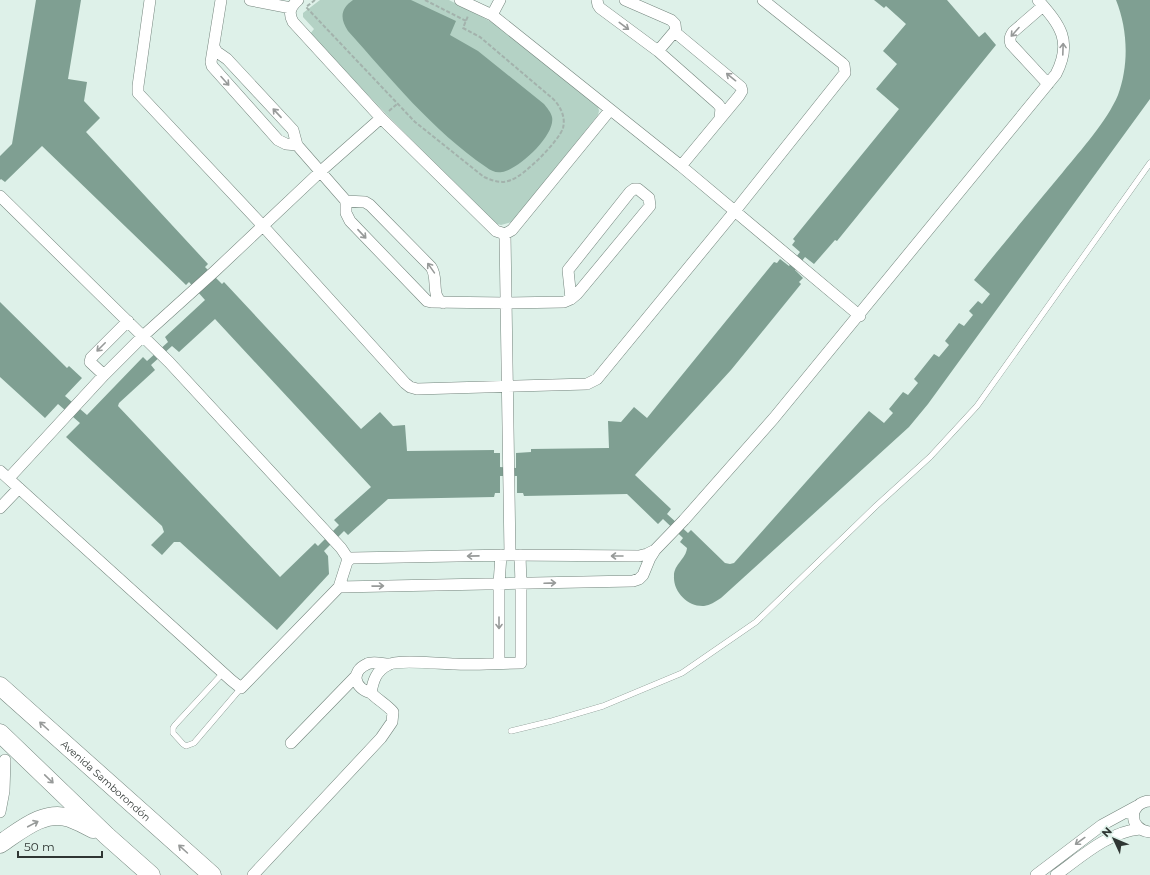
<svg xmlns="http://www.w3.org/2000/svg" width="1150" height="875" viewBox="0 0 1150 875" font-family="Montserrat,sans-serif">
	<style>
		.green { fill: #b4d2c5 }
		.water { fill: #7f9f92; fill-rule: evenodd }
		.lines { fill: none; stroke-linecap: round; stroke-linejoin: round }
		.service-casing { stroke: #73847c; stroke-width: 6 }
		.minor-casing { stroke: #73847c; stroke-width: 12 }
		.trunk-casing { stroke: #73847c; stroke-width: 19 }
		.path { stroke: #a3b2ac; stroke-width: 2; stroke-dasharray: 4 2; stroke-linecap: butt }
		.service { stroke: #fff; stroke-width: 5.5 }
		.minor { stroke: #fff; stroke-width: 11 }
		.trunk { stroke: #fff; stroke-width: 18 }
		.oneway { stroke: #979a99 }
		.labels { text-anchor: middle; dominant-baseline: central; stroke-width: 4; stroke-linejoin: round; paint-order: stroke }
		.street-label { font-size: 10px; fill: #2f3633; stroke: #def1e9 }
	</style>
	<rect width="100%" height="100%" fill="#def1e9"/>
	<!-- green -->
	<path class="green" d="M320,0H449L501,27L598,106L599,111L598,115L512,222L501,225L497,224L390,118L310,34L314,29L303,17V13Z"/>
	<!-- water -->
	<path class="water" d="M36,0H81L68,79L87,82L84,101L100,118L86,132L208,264L205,267L222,284L224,282L361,429L380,412L393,426L405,425L407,451L494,450V453H500V467L516,468V453L531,452V449L609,448L608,421L621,422L634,407L647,418L774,262L777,263L780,259L789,266L800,252L792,245L795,241L793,239L899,109L876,89L897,64L883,51L906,24L886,6L884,8L874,0H947L979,37L985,32L996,45L837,241L835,240L814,264L805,257L795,270L803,278L799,282L801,284L731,370L635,475L671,509L667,514L688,533L691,530L725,563L730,564L734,563L869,411L884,423L893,413L889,409L903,392L908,395L918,383L914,379L934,354L939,357L949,345L945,341L959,323L964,326L973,315L969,311L978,301L982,304L990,294L974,280C1003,244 1033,208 1063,172C1081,150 1107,121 1118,95C1129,65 1128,30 1116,0H1150V99L928,404L909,427L721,598C715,602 710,605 704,606C688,607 673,592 674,576C674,564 686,559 687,548L680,542L683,538L663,519L658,524L627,494L524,496L523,493H517V476H500V493H495L494,497L388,499L348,535L344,531L324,551L328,556L329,574L277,630L180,542H174L162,555L151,545L164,532L162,526L66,437L80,423L58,404L45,418L0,377V302L67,368L69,366L82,378L65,396L87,415L143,357L147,361L168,342L165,337L205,300L189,282L186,285L42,146L5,182L1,179L0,180V156L12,144ZM215,319L371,487L334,520L339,525L318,546L315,543L280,577L118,406L119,403L155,370L151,365L172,346L179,352Z
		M353,0H411L456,21L450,35L478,51L544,104C547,108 551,112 552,117C556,135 518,170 502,172C496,173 491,171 486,167C432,130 391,79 348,31C340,19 340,9 353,0Z"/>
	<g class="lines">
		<defs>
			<path id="service" d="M223,673L175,725L173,728V733L183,744L186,746L194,743L241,688
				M511,731L552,721L603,706L682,673L756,622L876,506L930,457L977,406L1150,163"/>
			<path id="minor" d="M150,0L138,86V93L263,226L405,383L410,387L417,389L587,384L597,379L735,211L845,73L844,65L842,63L763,0
				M221,0L211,62L212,66L278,140L286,144L297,145
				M250,0L291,8
				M298,0C290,7 288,13 293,22L381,118L496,231L505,234L512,230L610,110
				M460,0L492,15L681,166L860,316
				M597,0L598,5L600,8L658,51L718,104L721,108L720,118
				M625,0L671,20L675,24L676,33L741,87L742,91L739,96L681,166
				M1043,6L1013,32C1010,36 1009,39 1011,44L1048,84
				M492,15L500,0
				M214,47L217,52L227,59L293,130L297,145L346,201V213L350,221L427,301L431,302L506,303L564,302L571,299L577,294L650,206L649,198L638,189H634L630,192L568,270L571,299
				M658,51L675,31
				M0,196L169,362L341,548L349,560
				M346,201L365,202L370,205L431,267C439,278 430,296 443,303
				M505,234L510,555
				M104,375L90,362L91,358L128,321
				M0,471L231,680L241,688L339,587L347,562L351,558L510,555L639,556L647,554L655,550
				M9,478L104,375L143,336L215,271L321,171L381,118
				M0,508L19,488
				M339,587L633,581L639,579L643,575L650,558L655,550L684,520L774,418L1056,74C1073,41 1060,25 1038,0
				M499,663V584L501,555
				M371,693C354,688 350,672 367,664C372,661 383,664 389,664
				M291,743L356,676
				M1150,801C1128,802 1128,830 1150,832
				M0,812L4,791L5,760
				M253,875L381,738L392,722L393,712C387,705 378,700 371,693C373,681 376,671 388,665C397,659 442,664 455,664C477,665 499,663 521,663V584L520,555
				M1036,875L1102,825L1137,806
				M1056,875C1081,857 1108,832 1140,829"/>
			<g id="trunk">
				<path id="s1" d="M0,686L212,875"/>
				<path d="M0,733L107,836L151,875"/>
				<path d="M0,844C20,831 44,809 70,818C78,821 86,825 93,829"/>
			</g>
		</defs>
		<!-- service casing -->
		<use href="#service" class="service-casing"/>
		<!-- minor casing -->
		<use href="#minor" class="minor-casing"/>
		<!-- trunk casing -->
		<use href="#trunk" class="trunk-casing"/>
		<!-- path -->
		<path class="path" d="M315,0L306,7L415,122L484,177C493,181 502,184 511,180C524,176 559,141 563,128C566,117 560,105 552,98L480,37L463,28L468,16
			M425,0L466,21
			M389,111L397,104"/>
		<!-- service -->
		<use href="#service" class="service"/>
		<!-- minor -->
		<use href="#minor" class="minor"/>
		<!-- trunk -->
		<use href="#trunk" class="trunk"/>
	</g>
	<!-- one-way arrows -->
	<defs><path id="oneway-shaft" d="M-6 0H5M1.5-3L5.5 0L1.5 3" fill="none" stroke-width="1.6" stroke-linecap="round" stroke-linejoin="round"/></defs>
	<g class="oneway">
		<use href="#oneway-shaft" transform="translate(624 26) rotate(37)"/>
		<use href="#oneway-shaft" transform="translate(1015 32) rotate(132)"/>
		<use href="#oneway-shaft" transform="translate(1063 49) rotate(-88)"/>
		<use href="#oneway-shaft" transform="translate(731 77) rotate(-141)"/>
		<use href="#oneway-shaft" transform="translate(225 81) rotate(48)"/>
		<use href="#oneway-shaft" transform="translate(277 113) rotate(-133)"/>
		<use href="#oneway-shaft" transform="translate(362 234) rotate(47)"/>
		<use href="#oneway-shaft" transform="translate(431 268) rotate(-125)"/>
		<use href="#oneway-shaft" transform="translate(101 347) rotate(135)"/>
		<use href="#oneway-shaft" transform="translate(473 556) rotate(179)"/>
		<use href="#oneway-shaft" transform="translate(617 556) rotate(-180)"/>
		<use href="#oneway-shaft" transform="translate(550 583) rotate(-2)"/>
		<use href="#oneway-shaft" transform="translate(378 586) rotate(-1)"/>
		<use href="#oneway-shaft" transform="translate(499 623) rotate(90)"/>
		<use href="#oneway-shaft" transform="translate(44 726) rotate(-138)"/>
		<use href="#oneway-shaft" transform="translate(49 779) rotate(44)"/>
		<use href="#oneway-shaft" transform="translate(33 824) rotate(-28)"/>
		<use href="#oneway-shaft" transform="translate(1080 841) rotate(144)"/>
		<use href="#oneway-shaft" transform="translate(183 849) rotate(-138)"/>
	</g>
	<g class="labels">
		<!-- street labels -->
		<g class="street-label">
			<text stroke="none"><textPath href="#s1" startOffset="142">Avenida Samborondón</textPath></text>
		</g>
	</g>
	<!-- north arrow -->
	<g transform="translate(1114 839) rotate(314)" stroke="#def1e9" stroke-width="3" paint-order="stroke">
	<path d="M0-3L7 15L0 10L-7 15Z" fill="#2f3633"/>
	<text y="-6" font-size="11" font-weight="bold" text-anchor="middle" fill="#2f3633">N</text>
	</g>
	<!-- scale -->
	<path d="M18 851v6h84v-6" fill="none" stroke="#2f3633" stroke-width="2"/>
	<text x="24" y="851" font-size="12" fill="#2f3633" stroke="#def1e9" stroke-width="3" paint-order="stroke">50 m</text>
</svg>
